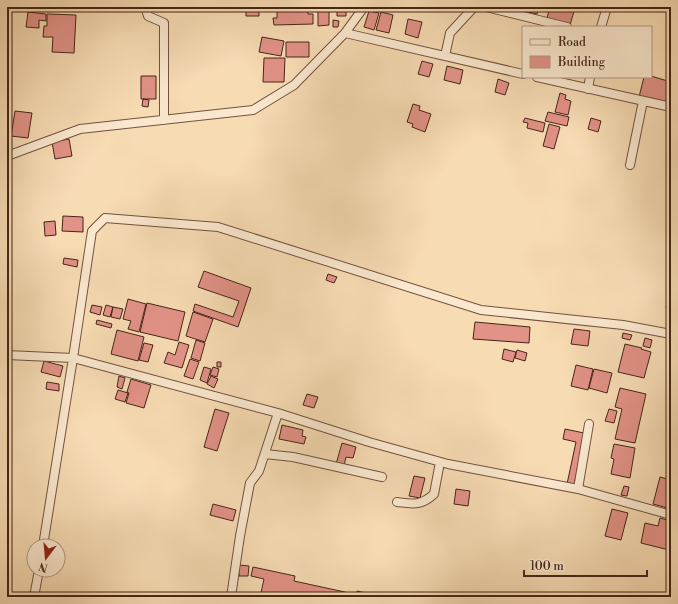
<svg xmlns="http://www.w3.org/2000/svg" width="678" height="604" viewBox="0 0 678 604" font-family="'Libre Bodoni',serif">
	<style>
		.building { fill: #e29287; stroke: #462519 }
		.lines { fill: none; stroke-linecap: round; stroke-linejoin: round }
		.minor-casing { stroke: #725240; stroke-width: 10 }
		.minor { stroke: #fae8ce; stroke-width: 8 }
	</style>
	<rect width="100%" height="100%" fill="#f7dbb3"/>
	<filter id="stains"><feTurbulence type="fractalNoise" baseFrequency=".005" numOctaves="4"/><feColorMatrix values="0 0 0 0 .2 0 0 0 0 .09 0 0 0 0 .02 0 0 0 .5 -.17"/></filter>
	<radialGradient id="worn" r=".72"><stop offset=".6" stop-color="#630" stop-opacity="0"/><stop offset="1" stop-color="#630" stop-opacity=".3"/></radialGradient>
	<!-- building -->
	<path class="building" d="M246,7H259V16H246Z
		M277,7H329V25L318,26V10H308V14H313V24L274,25L273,18H277Z
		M337,7H346V16H337Z
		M516,7H539L537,14L515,9Z
		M550,7L575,8L570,25L547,18Z
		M369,11L379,13L374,30L364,27Z
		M28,12L46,14V21L39,20V28L26,27Z
		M381,12L393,15L389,33L376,30Z
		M47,14L76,15L74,53L52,52L53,37H43L44,26H47Z
		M408,19L422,22L418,38L405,34Z
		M333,20L339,21L338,27H333Z
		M262,37L284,41L281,56L259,52Z
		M286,42H309V57H286Z
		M264,58H285L284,82H263Z
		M422,61L433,64L429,77L418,74Z
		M447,66L463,70L460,84L444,80Z
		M141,76H156V99H141Z
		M651,76L671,82V106L639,97L644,77Z
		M498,79L509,83L505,95L495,92Z
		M560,93L566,95L565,99L571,101L568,115L555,112Z
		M143,99L149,100L148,107L142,106Z
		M413,104L420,106L419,110L431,114L425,132L412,127L413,124L407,122Z
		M15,111L32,113L28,138L11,136Z
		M548,112L569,117L567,126L545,121Z
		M525,118L545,123L543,132L527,128L528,123L523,122Z
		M591,118L601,121L598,132L588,129Z
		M549,124L560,127L554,149L543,146Z
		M69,139L72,156L55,159L52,142Z
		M63,216L83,217V232L62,231Z
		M55,221L56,235L45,236L44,222Z
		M64,258L78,260L77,267L63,264Z
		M204,271L251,288L238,327L193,311L195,304L233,317L239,301L198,287Z
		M328,274L337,277L334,283L326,280Z
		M671,288V309L666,308Z
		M128,299L146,304L139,332L128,329L131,321L123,319Z
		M147,303L185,312L178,341L140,332Z
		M92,305L102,307L100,315L90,312Z
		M106,305L113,307L110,317L103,315Z
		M113,307L123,309L120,319L111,317Z
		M669,310H671V317H668Z
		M193,312L213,319L205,342L186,336Z
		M97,320L112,324L111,328L96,324Z
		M475,322L530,327L529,343L473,339Z
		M574,329L590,331L588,346L571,344Z
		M117,330L144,337L138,361L111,354Z
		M623,333L632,335L630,340L622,338Z
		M645,338L652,340L650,348L643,346Z
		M196,340L205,343L200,361L191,358Z
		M179,342L189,345L182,368L164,363L168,352L175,355Z
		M144,343L153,345L148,362L139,360Z
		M625,344L642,348L641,349L651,352L644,378L618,372Z
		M504,349L516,352L513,362L502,359Z
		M517,350L527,353L525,361L515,358Z
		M190,359L199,362L193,379L184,376Z
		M44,361L63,366L60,377L41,372Z
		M217,362H221V367H217Z
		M576,365L593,369L588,390L571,386Z
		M204,367L211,369L207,383L200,380Z
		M213,367L219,369L217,377L210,375Z
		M594,369L612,373L607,393L589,388Z
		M119,376L125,378L122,389L117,387Z
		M211,376L218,379L214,388L207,384Z
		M131,379L151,385L144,408L126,403L129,393L127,392Z
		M47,382L59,384V391L46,389Z
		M620,388L646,394L635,443L615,439L622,409L615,407Z
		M118,390L128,393L125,402L115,399Z
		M307,394L318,397L314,408L303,405Z
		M215,409L229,413L217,451L204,447Z
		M609,409L617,411L614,423L605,421Z
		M7,425L10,426L7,439Z
		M282,425L303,430L302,436L306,437L304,444L279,439Z
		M565,429L584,433L574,486L567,484L576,442L563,439Z
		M342,443L356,447L353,458L346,457L344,466L336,464Z
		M614,444L635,448L630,478L611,474L614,459L611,458Z
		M7,450L11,451L9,462H7Z
		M414,476L425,478L420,498L409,496Z
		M660,477L671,480V509L653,504Z
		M624,486L629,487L627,496L621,495Z
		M456,489L470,491L468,506L454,504Z
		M213,504L236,510L233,521L210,515Z
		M612,509L628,513L621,540L605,536Z
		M660,518L671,521V543L669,550L641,543L645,523L658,526Z
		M239,565L249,566L248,576H239Z
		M253,567L295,576L294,581L354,594L353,597H260L264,579L251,576Z
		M357,591L366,593L365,597H356Z"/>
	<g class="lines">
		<defs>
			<path id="minor" d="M145,7L148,16L164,23V120
				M486,7L567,27
				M601,27L607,7
				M345,33L523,74
				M445,56L450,33L474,7
				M537,77L671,107
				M588,89L590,77
				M7,156L80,129L253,110L294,85L345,33L364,7
				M630,165L643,101
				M7,355L73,358L278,413L369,442L448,464L578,489
				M589,424L578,489L671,515
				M265,454L293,457L382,477
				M397,502C413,504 421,506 434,494L440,462
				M43,546L73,358L92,231L105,218L218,227L481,310L623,325L671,334
				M34,597L39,570
				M231,597L240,536L250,483L259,471L278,413"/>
		</defs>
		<!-- minor casing -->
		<use href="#minor" class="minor-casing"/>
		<!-- minor -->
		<use href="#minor" class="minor"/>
	</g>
	<!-- margin -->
	<rect width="678" height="604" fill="none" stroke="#f7dbb3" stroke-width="24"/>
	<rect x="8" y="8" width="662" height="588" fill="none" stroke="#462519" stroke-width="2"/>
	<rect x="12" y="12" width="654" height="580" fill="none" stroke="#462519"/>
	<!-- legend -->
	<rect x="522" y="26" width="130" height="52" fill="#fae8ce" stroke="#b29a86"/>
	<rect x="530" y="39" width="20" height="6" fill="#fae8ce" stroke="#b29a86"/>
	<text x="558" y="46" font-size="12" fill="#462519">Road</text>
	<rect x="530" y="56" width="20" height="12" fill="#e29287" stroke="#b29a86"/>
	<text x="558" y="66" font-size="12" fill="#462519">Building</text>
	<!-- north arrow -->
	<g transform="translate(46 558) rotate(196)"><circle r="19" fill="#fae8ce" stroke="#b29a86"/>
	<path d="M0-3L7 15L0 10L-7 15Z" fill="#8f2418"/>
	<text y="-6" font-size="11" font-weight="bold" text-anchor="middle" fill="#462519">N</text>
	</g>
	<!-- scale -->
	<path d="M524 570v6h123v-6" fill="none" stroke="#462519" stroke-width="2"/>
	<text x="530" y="570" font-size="12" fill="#462519" stroke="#fae8ce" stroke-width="3" paint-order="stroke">100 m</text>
	<rect width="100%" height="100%" filter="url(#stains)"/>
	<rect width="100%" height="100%" fill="url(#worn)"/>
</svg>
